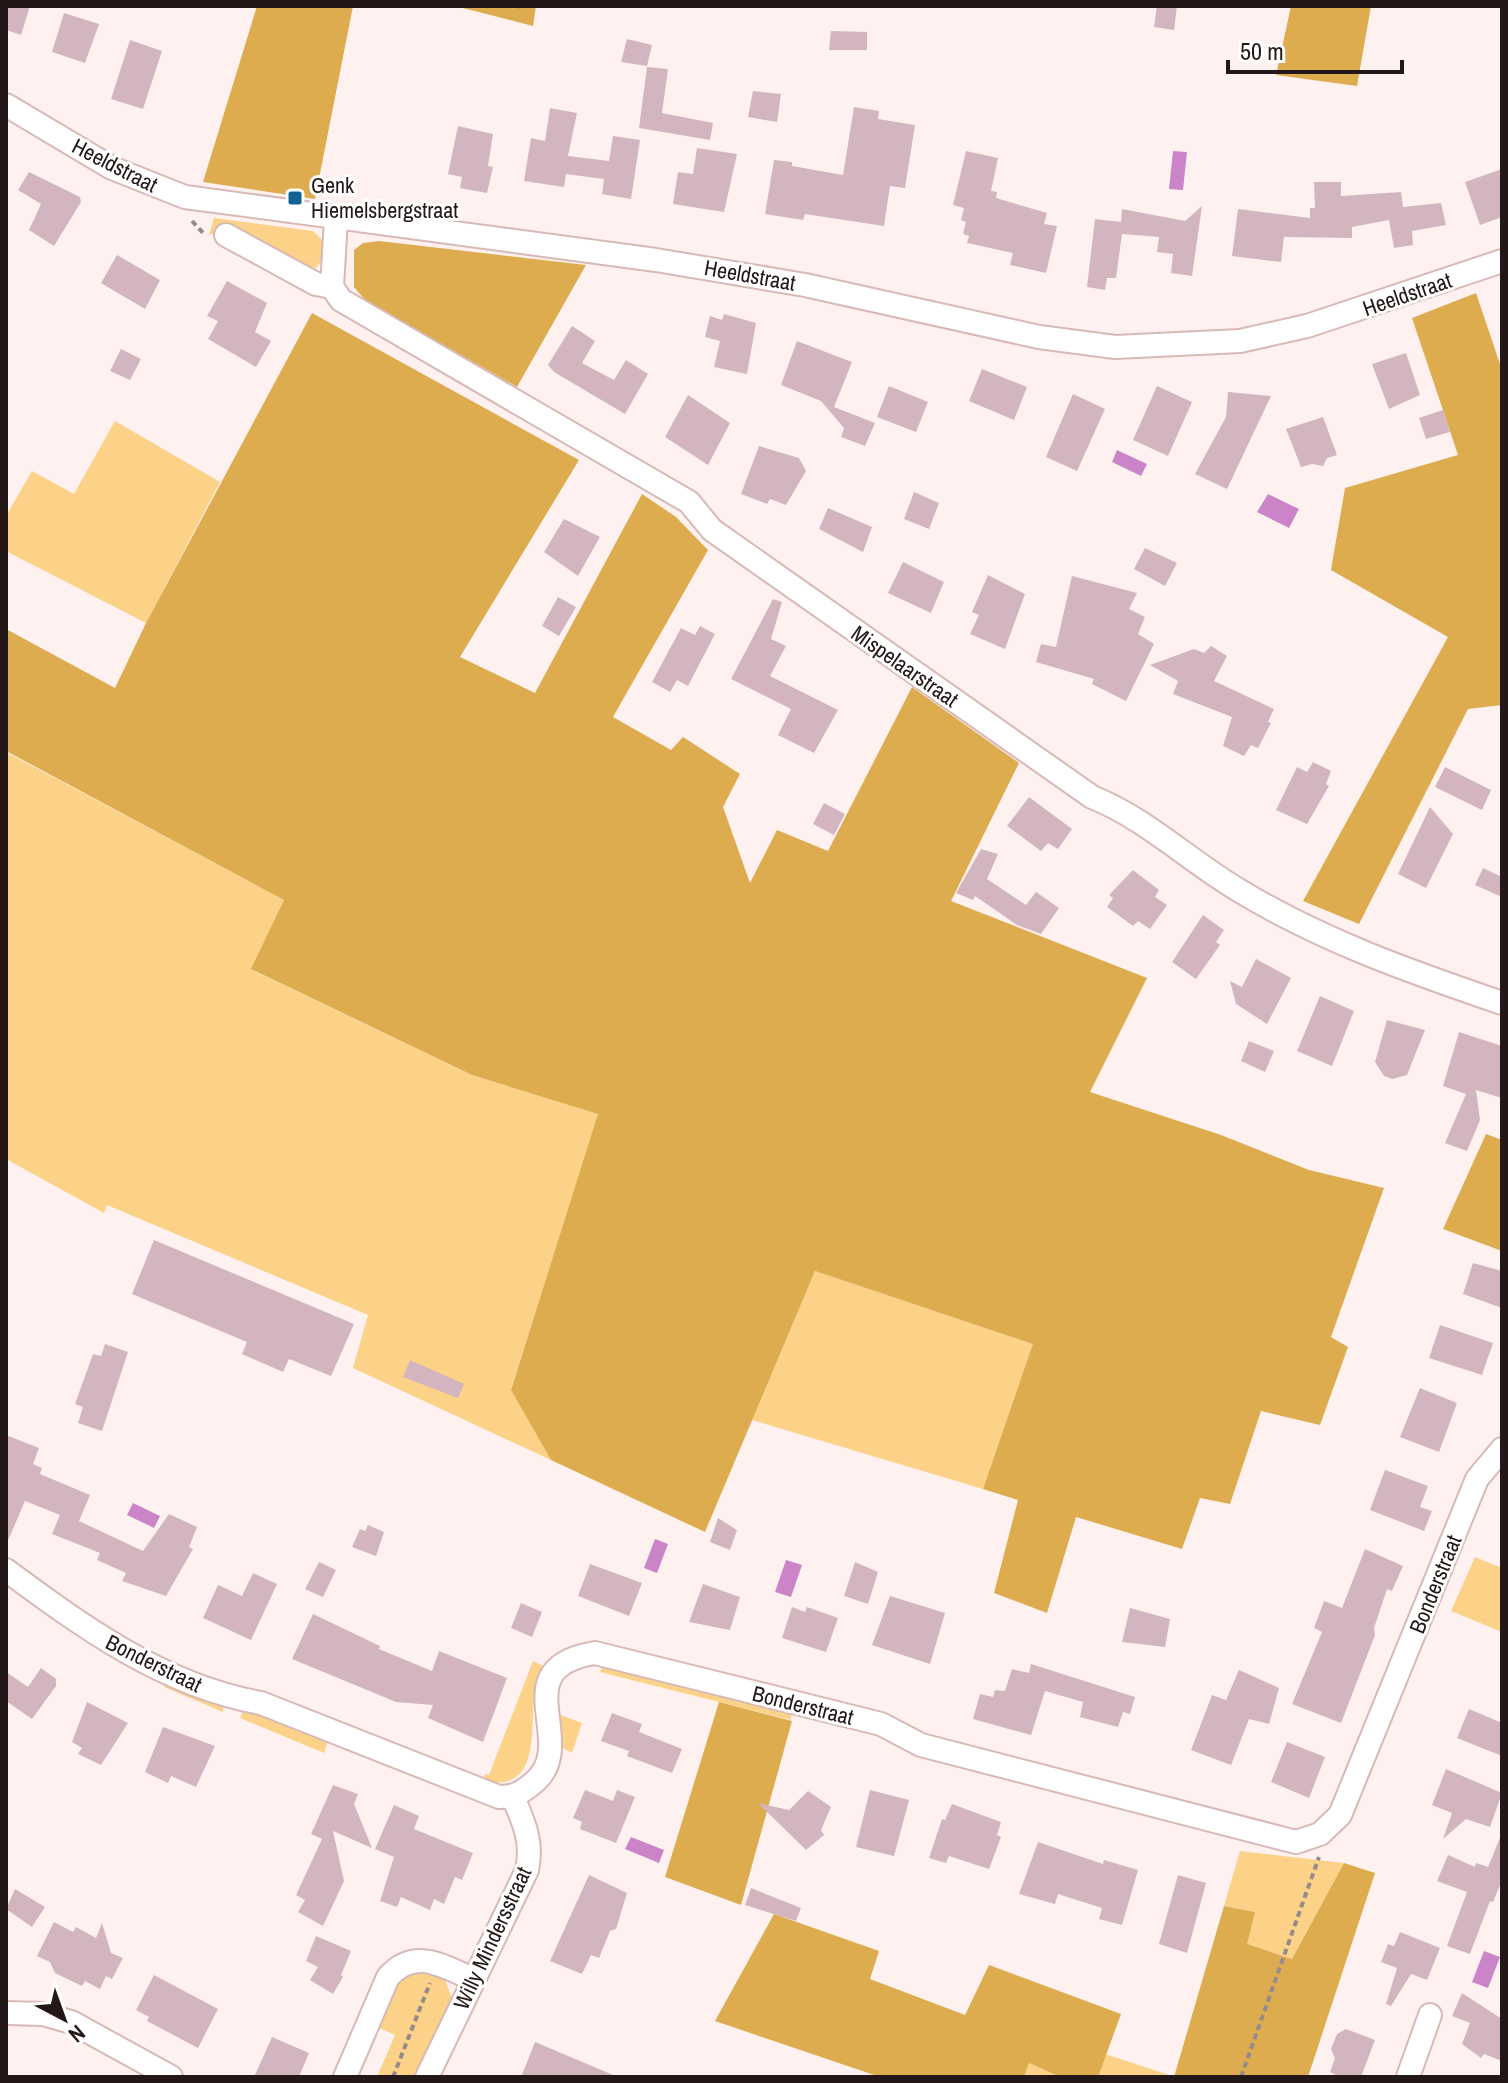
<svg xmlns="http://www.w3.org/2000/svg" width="1508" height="2083" viewBox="0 0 1508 2083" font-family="'Archivo Narrow',sans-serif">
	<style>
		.green { fill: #fbd287 }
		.forest { fill: #dcac4e }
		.water { fill: #cb84c8 }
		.building { fill: #d2b5bf }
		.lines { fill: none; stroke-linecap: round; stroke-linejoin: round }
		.street-casing { stroke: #d7b9b5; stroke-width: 26 }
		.path { stroke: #978b8a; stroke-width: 4; stroke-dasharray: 6 4; stroke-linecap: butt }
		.street { stroke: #fff; stroke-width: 22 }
		.poi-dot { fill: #126294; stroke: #fff; stroke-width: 3 }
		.labels { text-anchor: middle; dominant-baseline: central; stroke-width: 6; stroke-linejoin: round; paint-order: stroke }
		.street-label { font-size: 22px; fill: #231817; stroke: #fff }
		.poi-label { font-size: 22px; fill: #231817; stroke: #fff; text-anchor: start }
	</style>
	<rect width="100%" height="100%" fill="#fff1f0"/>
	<!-- green -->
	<path class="green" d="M214,218L313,231L323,241L321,262L316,268L306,266L234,226L209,235Z
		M115,421L220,482L146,623L6,551V516L32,471L74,494Z
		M6,752L284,900L252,970L472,1075L599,1114L511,1389L551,1460L353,1368L368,1315L107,1205L104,1213L6,1159Z
		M815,1271L1034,1344L983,1489L752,1420Z
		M1475,1557L1502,1568V1632L1451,1611Z
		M533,1661L547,1668C544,1673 539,1679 537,1685C526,1717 548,1794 483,1781L485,1774L489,1775Z
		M605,1662L792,1710L791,1720L600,1672Z
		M170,1682L223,1704V1712L164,1687Z
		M244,1709L270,1715L329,1738L324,1753L240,1718Z
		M555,1713L582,1723L572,1753L561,1747Z
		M1240,1851L1344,1863L1292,1959L1246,1944L1255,1912L1224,1906Z
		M410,1968L430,1969L445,1979L452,1999L418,2077H377L395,2035L375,2026L397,1978Z
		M1105,2054L1175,2077H1098Z
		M1029,2063L1060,2077H1024Z"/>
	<!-- forest -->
	<path class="forest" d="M257,6H353L315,199L203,182Z
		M455,6H536L533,26Z
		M1291,6H1371L1357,86L1276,75Z
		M379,241L586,265L517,387L365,300L354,287V250L363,243Z
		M1476,293L1502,370V705L1468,709L1359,924L1303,901L1448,637L1331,570L1345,488L1458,455L1412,318Z
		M312,313L579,460L460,657L535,693L642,494L676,517L708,550L613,717L671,750L683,737L740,774L723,807L750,883L777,830L828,851L912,687L1019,763L951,901L1147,978L1090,1092L1221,1135L1309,1170L1384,1188L1331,1337L1348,1347L1320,1425L1261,1411L1230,1504L1200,1498L1182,1549L1076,1517L1047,1613L994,1593L1018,1500L983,1489L1033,1344L815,1271L705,1532L551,1460L511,1390L598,1114L472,1075L251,969L284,900L6,751V629L115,688L146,623Z
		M1486,1134L1502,1140V1251L1443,1229Z
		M719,1702L792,1721L741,1905L665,1877Z
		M1344,1863L1375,1873L1308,2077H1174L1224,1906L1255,1912L1247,1944L1292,1959Z
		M774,1914L879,1951L870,1979L965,2015L989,1965L1121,2014L1098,2077H1060L1029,2063L1024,2077H880L715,2021Z"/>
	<!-- water -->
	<path class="water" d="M1173,151L1187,152L1183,190L1169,189Z
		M1117,450L1147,464L1141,476L1112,462Z
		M1268,494L1299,509L1289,528L1257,512Z
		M133,1503L160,1516L154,1528L127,1515Z
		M655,1539L668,1544L657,1573L644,1568Z
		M786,1560L802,1565L791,1597L775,1592Z
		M631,1837L664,1850L659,1863L625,1849Z
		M1484,1951L1500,1957L1488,1988L1472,1982Z"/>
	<!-- building -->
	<path class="building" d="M6,6H30L21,35L6,30Z
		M1157,6H1177L1174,30L1154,27Z
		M64,13L99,24L85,63L52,52Z
		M831,31L867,32V50H829Z
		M627,39L652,45L647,66L621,62Z
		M130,40L162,51L143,109L111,99Z
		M647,67L668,69L662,113L713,123L710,140L639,128Z
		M753,91L781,94L777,122L748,117Z
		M854,107L879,111L878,119L915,125L905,188L890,186L884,226L805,214L803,220L765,214L774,160L792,162V166L843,175Z
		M550,108L577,113L568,156L609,161L613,136L640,140L631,199L602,194L604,179L566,174L564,187L524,181L531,138L545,141Z
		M458,126L493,134L488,166L493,167L487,193L460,188L462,177L448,174Z
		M697,148L737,154L724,212L673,204L678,172L693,174Z
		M966,151L998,158L991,191L997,192L996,198L1047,213L1044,224L1057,226L1046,273L1010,265L1013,253L967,243L969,236L963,234L966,222L961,220L964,208L953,205Z
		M1502,169V217L1480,225L1465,182Z
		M29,172L80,197L81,202L54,246L29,230L41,204L18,190Z
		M1314,182H1341V196L1401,192L1403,207L1441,203L1446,225L1412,231L1413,245L1394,248L1389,220L1352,227V238L1284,237L1281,262L1232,256L1238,209L1310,218V208H1315Z
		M1202,206L1192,276L1171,273L1173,254L1157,252L1159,237L1122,234L1116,278H1107L1105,290L1087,287L1095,219L1121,222L1122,209L1185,221Z
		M117,255L160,280L145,309L101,283Z
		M227,281L267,303L255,332L271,341L256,367L208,339L218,321L207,316Z
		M724,314L756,323L747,374L714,367L720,341L705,337L710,316L722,320Z
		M572,326L595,341L582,363L614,380L626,360L648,374L625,414L554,372L548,365Z
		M797,341L852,362L834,407L875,423L865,446L841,437L844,428L821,401L781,385Z
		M121,349L141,359L130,380L110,371Z
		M1406,353L1420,395L1389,409L1372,364Z
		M982,369L1027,387L1014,420L969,401Z
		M889,386L928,402L916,432L877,417Z
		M1157,386L1192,402L1168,456L1133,440Z
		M1228,392L1271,396L1227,489L1195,474L1226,417Z
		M1073,394L1105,409L1077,471L1046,457Z
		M688,395L730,423L708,465L665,437Z
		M1443,410L1450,432L1426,439L1419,418Z
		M1323,417L1337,455L1327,458L1323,466L1312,464L1301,467L1286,429Z
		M759,446L799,458L806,471L786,505L770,499L767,504L741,494Z
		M914,492L939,503L929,529L904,519Z
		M828,508L872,527L863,552L819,529Z
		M564,519L600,537L578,576L544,552Z
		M1145,548L1177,563L1165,586L1134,569Z
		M903,562L944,582L931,613L888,593Z
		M988,575L1025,594L1005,649L970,634L979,615L972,612Z
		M1072,576L1137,593L1129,609L1145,617L1138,634L1154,644L1126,701L1092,684L1094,679L1036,662L1041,644L1056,647Z
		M558,597L576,607L559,636L542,626Z
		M773,599L782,602L771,639L786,646L770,676L838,710L814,753L778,735L791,709L731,679Z
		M700,626L715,634L688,686L677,680L670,692L652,682L681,628L695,635Z
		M1211,646L1227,656L1214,681L1274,709L1268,722L1271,723L1258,748L1251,745L1244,756L1223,746L1232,717L1173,694L1178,681L1150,665L1194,649L1204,653Z
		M1313,762L1331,771L1326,784L1329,786L1307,824L1276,810L1297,767L1307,772Z
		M1445,767L1491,790L1482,810L1435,787Z
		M1029,797L1072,829L1058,849L1048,843L1041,851L1007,826Z
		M824,803L845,814L834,835L813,824Z
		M1430,807L1453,834L1426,888L1398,874Z
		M981,849L998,854L987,879L1026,905L1036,892L1059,908L1041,934L1017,925L975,896L973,900L956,893Z
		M1483,868L1502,877V897L1475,885Z
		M1133,870L1159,890L1155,897L1167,905L1150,929L1138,921L1133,926L1107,907L1113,898L1109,895Z
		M1203,915L1224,930L1216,942L1220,945L1196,979L1172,962Z
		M1256,959L1291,978L1267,1024L1236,1004L1230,981L1242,987Z
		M1320,996L1354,1011L1332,1066L1297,1051Z
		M1387,1020L1425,1030L1407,1075L1392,1079L1384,1076L1375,1062Z
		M1459,1032L1502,1046V1098L1476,1090L1480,1120L1467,1151L1445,1143L1466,1094L1443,1086Z
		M1249,1041L1274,1051L1265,1072L1241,1061Z
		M154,1240L354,1324L331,1376L289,1359L283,1372L242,1354L247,1342L132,1294Z
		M1473,1263L1502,1271V1308L1463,1294Z
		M1440,1325L1493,1343L1482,1375L1429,1358Z
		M105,1344L128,1352L102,1431L78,1423L83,1407L75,1404L93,1354L101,1356Z
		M410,1360L464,1384L458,1398L403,1377Z
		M1420,1388L1457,1403L1439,1452L1400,1437Z
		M6,1435L39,1448L33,1464L42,1468L40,1474L90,1495L79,1521L143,1551L169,1514L197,1527L189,1547L193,1549L166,1596L122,1581L126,1573L97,1560L100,1553L52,1534L60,1515L25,1501L6,1545Z
		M1385,1470L1428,1486L1420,1507L1432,1511L1424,1531L1370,1510Z
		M718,1518L737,1530L730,1550L710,1542Z
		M368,1525L384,1532L376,1556L352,1547L360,1529L365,1531Z
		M1365,1549L1403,1566L1392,1591L1387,1589L1374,1628L1375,1635L1341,1723L1292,1704L1322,1632L1314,1628L1324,1601L1342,1608Z
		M319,1562L336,1570L323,1597L305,1589Z
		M855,1562L878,1572L868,1604L844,1596Z
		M590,1564L642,1583L629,1616L578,1596Z
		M253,1573L277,1584L251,1640L203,1618L218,1585L242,1596Z
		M703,1584L740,1597L730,1630L689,1622Z
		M890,1596L945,1613L930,1664L872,1645Z
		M521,1603L542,1612L532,1637L511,1628Z
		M792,1607L805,1612L807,1607L838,1618L826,1652L782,1638Z
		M1130,1608L1170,1619L1165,1647L1122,1642Z
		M313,1614L380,1646L379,1649L432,1671L439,1651L507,1678L483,1742L428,1718L433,1705L396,1702L292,1659Z
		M1031,1664L1135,1697L1130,1714L1123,1712L1118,1727L1080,1717L1083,1702L1045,1691L1031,1735L973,1719L980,1694L993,1697L995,1690L1005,1691L1012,1669L1029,1673Z
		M41,1668L56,1679V1686L32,1719L6,1701V1672L28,1687Z
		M1239,1670L1279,1688L1269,1724L1249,1719L1231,1765L1191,1750L1212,1695L1226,1700Z
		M87,1702L128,1723L101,1765L78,1754L82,1748L72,1742Z
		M1469,1709L1502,1723V1756L1457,1738Z
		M612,1713L642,1724L639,1732L682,1749L672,1773L627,1756L629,1751L601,1741Z
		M163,1727L215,1746L196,1787L171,1776L168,1783L145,1772Z
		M1287,1742L1325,1757L1309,1798L1271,1782Z
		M1446,1769L1502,1793L1490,1827L1466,1819L1443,1839L1452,1813L1432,1805Z
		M333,1785L358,1794L354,1804L372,1848L333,1831L344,1881L323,1926L298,1912L305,1900L296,1895L322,1839L311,1834Z
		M585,1790L613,1801L617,1790L635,1797L616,1843L580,1829L582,1822L573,1818Z
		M870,1790L909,1800L894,1856L856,1847Z
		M808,1791L831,1807L821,1830L824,1835L806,1850L758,1803L789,1810Z
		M952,1804L1001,1822L997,1835L1001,1837L989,1869L949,1856L946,1863L929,1858L942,1819L945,1820Z
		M394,1805L419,1816L414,1829L473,1853L462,1880L455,1877L444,1904L434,1899L430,1910L401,1897L397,1907L380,1901L394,1857L375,1849Z
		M1502,1833V1880L1493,1902L1490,1901L1470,1954L1447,1946L1467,1892L1437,1881L1448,1855L1475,1867L1476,1863L1488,1867Z
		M1038,1842L1103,1864L1104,1860L1138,1870L1122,1925L1099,1919L1102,1908L1058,1894L1055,1904L1019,1894Z
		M589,1875L627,1893L616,1929L610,1931L599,1958L591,1955L582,1974L550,1961Z
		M1178,1875L1206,1883L1187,1953L1159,1944Z
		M751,1888L801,1908L796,1921L745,1905Z
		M15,1889L45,1907L32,1927L6,1909Z
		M54,1922L73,1932L76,1927L96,1938L102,1923L111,1953L123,1958L112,1979L106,1976L100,1989L85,1981L82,1986L55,1973L50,1962L37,1956Z
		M1400,1932L1440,1948L1427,1980L1411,1974L1391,2006L1386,2004L1397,1968L1381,1962L1388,1944L1394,1946Z
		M316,1936L351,1951L341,1975L343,1977L333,1994L310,1980L318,1967L306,1961Z
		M154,1975L218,2009L198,2048L147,2021L149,2017L136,2010Z
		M1462,1993L1502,2019V2061L1484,2054L1481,2058L1462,2044L1470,2023L1452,2016Z
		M1346,2029L1375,2040L1361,2077H1340L1330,2072L1335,2058L1331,2049L1337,2034Z
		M272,2037L309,2053L299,2077H254Z
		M535,2042L618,2077H521Z"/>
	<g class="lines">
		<defs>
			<path id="street" d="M6,105L112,168L185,197L656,260L805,285L1039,337L1115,347L1240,341L1307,326L1502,261
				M336,219L332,287L341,300L689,502L712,530L1092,797C1147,819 1189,861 1240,891C1323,941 1411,972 1502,1003
				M226,235L316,284L332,287
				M6,1570C83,1627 164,1686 261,1703L499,1797C514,1797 521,1793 532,1784C583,1745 500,1668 595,1653L881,1724L921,1745L1296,1842L1320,1834L1340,1815L1477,1479L1502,1449
				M6,2013L43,2014L71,2022L171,2077
				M345,2077L388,1977C415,1947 442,1966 473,1979
				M427,2077L527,1870C533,1841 524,1823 513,1797
				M1408,2077L1430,2015"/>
		</defs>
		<!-- street casing -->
		<use href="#street" class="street-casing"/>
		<!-- path -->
		<path class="path" d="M517,8L518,6
			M192,221L205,235
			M393,2077L430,1983
			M1241,2077L1319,1857"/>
		<!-- street -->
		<use href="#street" class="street"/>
	</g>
	<!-- markers -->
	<rect class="poi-dot" x="287" y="190" width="16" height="16" rx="4"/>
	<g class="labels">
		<!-- street labels -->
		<g class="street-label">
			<text transform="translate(115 165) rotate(27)">Heeldstraat</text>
			<text transform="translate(750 275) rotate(10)">Heeldstraat</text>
			<text transform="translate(1407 294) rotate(-19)">Heeldstraat</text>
			<text transform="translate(905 666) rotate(35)">Mispelaarstraat</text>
			<text transform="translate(1435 1584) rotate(-68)">Bonderstraat</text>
			<text transform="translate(154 1663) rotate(26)">Bonderstraat</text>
			<text transform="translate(803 1705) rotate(14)">Bonderstraat</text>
			<text transform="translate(492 1938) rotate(-65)">Willy Mindersstraat</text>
		</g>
		<!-- poi labels -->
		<g class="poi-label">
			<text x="311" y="185">Genk<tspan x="311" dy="25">Hiemelsbergstraat</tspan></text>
		</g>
	</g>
	<!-- border -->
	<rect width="1508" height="2083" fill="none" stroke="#231817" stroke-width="16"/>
	<!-- north arrow -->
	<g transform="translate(64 2019) rotate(139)" stroke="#ffffff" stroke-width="6" paint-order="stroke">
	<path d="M0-6L14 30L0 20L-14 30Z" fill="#231817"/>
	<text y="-12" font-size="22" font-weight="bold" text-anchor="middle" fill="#231817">N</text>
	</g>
	<!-- scale -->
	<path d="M1228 60v12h174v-12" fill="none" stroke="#231817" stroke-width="4"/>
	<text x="1240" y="60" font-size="24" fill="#231817" stroke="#ffffff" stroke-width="6" paint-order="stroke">50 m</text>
</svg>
